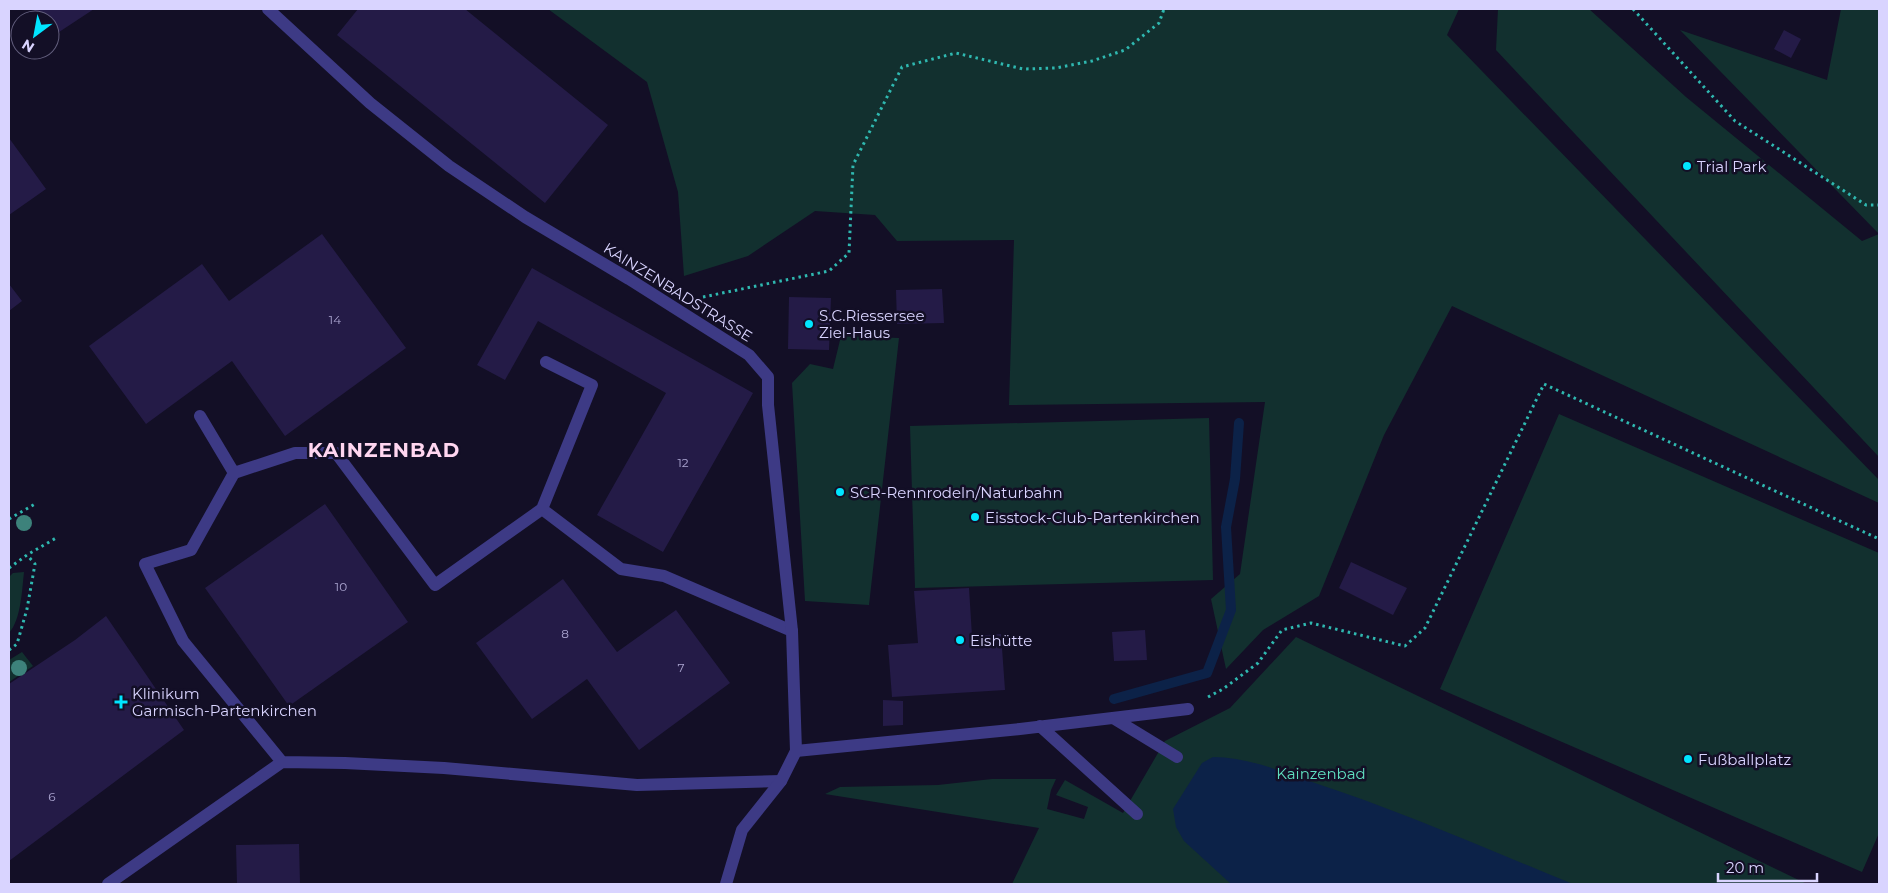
<svg xmlns="http://www.w3.org/2000/svg" width="1888" height="893" viewBox="0 0 1888 893" font-family="Montserrat,sans-serif">
	<style>
		.green { fill: #12302f }
		.water { fill: #0c2248 }
		.lines { fill: none; stroke-linecap: round; stroke-linejoin: round }
		.stream { stroke: #0c2248; stroke-width: 10 }
		.building { fill: #241b47 }
		.path { stroke: #2fb8b0; stroke-width: 3; stroke-dasharray: 2.5 4; stroke-linecap: butt }
		.service { stroke: #3d3a85; stroke-width: 12 }
		.minor { stroke: #3d3a85; stroke-width: 12 }
		.tree { fill: #3d827b }
		.poi-dot { fill: #00e5ff; stroke: #130f26; stroke-width: 2 }
		.labels { text-anchor: middle; dominant-baseline: central; stroke-width: 5; stroke-linejoin: round; paint-order: stroke }
		.number-label { font-size: 12px; fill: #aca6d1 }
		.poi-label { font-size: 15px; fill: #d9d4ff; stroke: #130f26; text-anchor: start }
		.street-label { font-size: 15px; fill: #d9d4ff; stroke: #130f26 }
		.park-label { font-size: 15px; fill: #5fe0c0; stroke: #130f26 }
		.district-label { font-size: 20px; font-weight: bold; letter-spacing: 1px; fill: #ffd6f0; stroke: #130f26 }
	</style>
	<rect width="100%" height="100%" fill="#130f26"/>
	<!-- green -->
	<path class="green" d="M548,9H1459L1447,35L1879,480V503L1452,306L1384,435L1319,596L1263,630L1226,669L1211,599L1240,574L1265,402L1009,405L1014,240L897,241L875,215L815,211L748,256L684,276L678,192L647,82Z
		M1498,9H1589L1686,97L1862,241L1879,234L1680,30L1827,80L1841,9H1879V457L1496,50Z
		M841,336L899,338L869,605L805,601L792,383L810,364L833,369Z
		M1559,414L1879,553V833L1862,872L1440,689Z
		M1209,418L1213,580L915,588L910,426Z
		M24,572C22,590 21,620 9,633V577L13,573Z
		M1296,637L1807,884H1012L1039,828L825,794L840,787L938,785L992,779H1056L1051,790L1047,809L1084,819L1088,807L1056,795L1065,780L1123,813L1165,741L1230,708Z
		M22,652L33,666L9,682V660Z"/>
	<!-- water -->
	<path class="water" d="M1213,757C1247,757 1280,771 1312,782C1401,811 1487,849 1573,884H1231L1184,841L1176,827L1173,809L1202,763Z"/>
	<g class="lines">
		<!-- stream -->
		<path class="stream" d="M1114,699L1207,673L1231,610L1226,527L1235,479L1239,423"/>
	</g>
	<!-- building -->
	<path class="building" d="M33,9H94L53,36L50,32V20H41Z
		M358,9H465L608,125L545,203L337,35Z
		M1784,30L1801,39L1791,58L1774,49Z
		M9,138L46,189L9,215Z
		M322,234L406,348L285,436L232,361L146,424L89,346L202,264L229,301Z
		M532,268L753,393L663,552L597,515L666,393L538,321L505,380L477,365Z
		M9,284L22,301L9,311Z
		M942,289L944,323L897,324L896,290Z
		M789,297L831,298L829,350L788,349Z
		M325,504L408,622L289,706L205,588Z
		M1351,562L1407,588L1393,615L1339,588Z
		M563,579L617,652L676,610L730,683L639,750L587,679L532,719L476,643Z
		M969,588L972,636L1001,634L1005,690L892,697L888,645L918,643L914,591Z
		M106,616L184,730L9,861V684L75,640Z
		M1145,630L1147,660L1114,661L1112,632Z
		M883,700L903,701V725L883,726Z
		M299,844L300,884H237L236,845Z"/>
	<g class="lines">
		<!-- path -->
		<path class="path" d="M1633,9L1735,121L1866,205H1879
			M703,297L829,271L849,253L853,165L902,67L956,53L1023,69L1056,68L1092,61L1125,50L1159,23L1164,9
			M9,519L35,504
			M9,568L27,555L56,538
			M9,650L17,644L27,609L35,564L27,555
			M1208,697L1223,689L1258,663L1282,630L1311,623L1405,646L1425,628L1544,384L1879,539"/>
		<!-- service -->
		<path class="service" d="M200,416L234,473
			M542,509L592,385L546,362
			M1113,718L1177,757
			M1040,726L1137,814
			M796,751L1020,729L1188,709
			M282,762L183,641L145,564L191,550L234,473L295,453H336L435,585L542,509L621,569L664,576L792,631
			M108,884L282,762L345,763L444,768L637,785L781,781"/>
		<!-- minor -->
		<path class="minor" d="M268,9L370,103L449,166L525,217L629,279L749,355L768,377V405L792,631L796,751L781,781L742,830L726,884"/>
	</g>
	<!-- trees -->
	<g class="tree">
		<circle cx="24" cy="523" r="8"/>
		<circle cx="19" cy="668" r="8"/>
	</g>
	<!-- markers -->
	<g class="poi-dot">
		<circle cx="1687" cy="166" r="5"/>
		<circle cx="809" cy="324" r="5"/>
		<circle cx="840" cy="492" r="5"/>
		<circle cx="975" cy="517" r="5"/>
		<circle cx="960" cy="640" r="5"/>
		<path d="M118.5 694.5h5v5h5v5h-5v5h-5v-5h-5v-5h5z"/>
		<circle cx="1688" cy="759" r="5"/>
	</g>
	<g class="labels">
		<!-- number labels -->
		<g class="number-label">
			<text x="335" y="319">14</text>
			<text x="683" y="462">12</text>
			<text x="341" y="586">10</text>
			<text x="565" y="633">8</text>
			<text x="681" y="667">7</text>
			<text x="52" y="796">6</text>
		</g>
		<!-- poi labels -->
		<g class="poi-label">
			<text x="1697" y="166">Trial Park</text>
			<text x="819" y="315">S.C.Riessersee<tspan x="819" dy="17">Ziel-Haus</tspan></text>
			<text x="850" y="492">SCR-Rennrodeln/Naturbahn</text>
			<text x="985" y="517">Eisstock-Club-Partenkirchen</text>
			<text x="970" y="640">Eishütte</text>
			<text x="132" y="693">Klinikum<tspan x="132" dy="17">Garmisch-Partenkirchen</tspan></text>
			<text x="1698" y="759">Fußballplatz</text>
		</g>
		<!-- street labels -->
		<g class="street-label">
			<text transform="translate(678 292) rotate(32)">KAINZENBADSTRASSE</text>
		</g>
		<!-- park labels -->
		<g class="park-label">
			<text x="1321" y="773">Kainzenbad</text>
		</g>
		<!-- district labels -->
		<g class="district-label">
			<text x="384" y="450">KAINZENBAD</text>
		</g>
	</g>
	<!-- border -->
	<rect width="1888" height="893" fill="none" stroke="#d9d4ff" stroke-width="20"/>
	<!-- north arrow -->
	<g transform="translate(35 35) rotate(212)"><circle r="24" fill="#130f26" stroke="#625e7d"/>
	<path d="M0-4L9 19L0 12L-9 19Z" fill="#00e5ff"/>
	<text y="-8" font-size="14" font-weight="bold" text-anchor="middle" fill="#d9d4ff">N</text>
	</g>
	<!-- scale -->
	<path d="M1718 873v8h99v-8" fill="none" stroke="#d9d4ff" stroke-width="2.5"/>
	<text x="1726" y="873" font-size="15" fill="#d9d4ff" stroke="#130f26" stroke-width="4" paint-order="stroke">20 m</text>
</svg>
